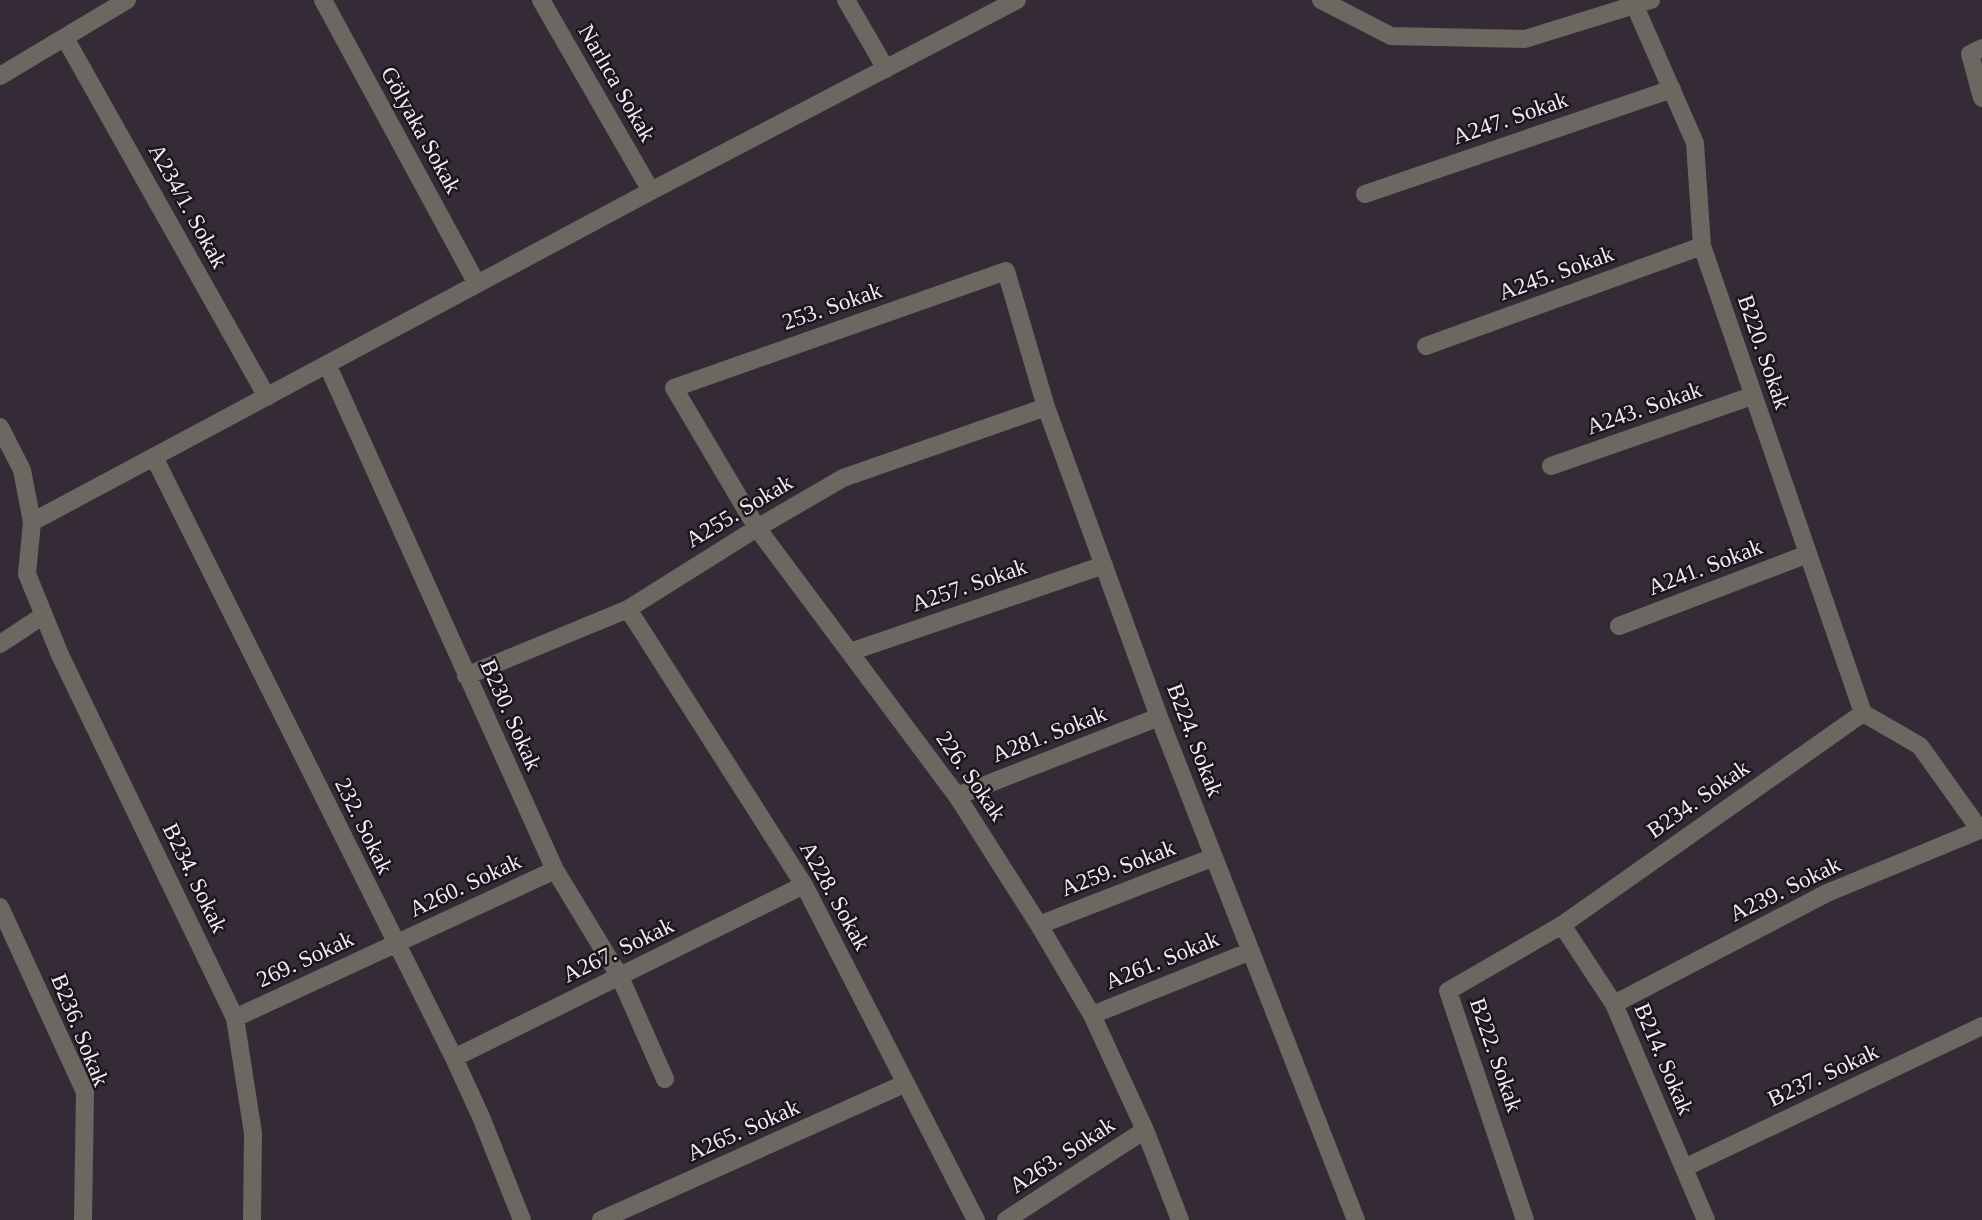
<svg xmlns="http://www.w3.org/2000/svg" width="1982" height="1220" viewBox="0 0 1982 1220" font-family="Georgia,serif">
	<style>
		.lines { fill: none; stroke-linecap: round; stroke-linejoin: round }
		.minor { stroke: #6a6861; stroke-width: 18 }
		.labels { text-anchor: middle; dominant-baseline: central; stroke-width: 5; stroke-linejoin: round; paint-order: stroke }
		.street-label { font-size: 23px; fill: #f1ebf3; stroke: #1a161b }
	</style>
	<rect width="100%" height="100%" fill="#352b37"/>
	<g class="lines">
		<!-- minor -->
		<path class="minor" d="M323,0L477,284
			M541,0L651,191
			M846,0L886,69
			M1321,0L1391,36L1525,39L1651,0
			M1635,6L1695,143L1702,246L1863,713
			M65,38L267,397
			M1982,48L1970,54L1982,98
			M0,76L127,0
			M1365,194L1672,89
			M1426,346L1702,246
			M327,364L555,870L620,977L665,1079
			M0,427L22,470L32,522L27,574L60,655L235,1018L253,1133L252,1220
			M154,457L454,1058L481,1117L522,1220
			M1551,466L1752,396
			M32,522L651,191L1017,0
			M628,609L804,885L976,1220
			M1619,626L1808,554
			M0,644L44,615
			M850,652L1104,565
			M466,676L628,609L757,528L843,478L1046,407
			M1863,713L1920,746L1980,830
			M957,796L1159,717
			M0,907L85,1092L83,1220
			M1039,925L1214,857
			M1562,925L1614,1004L1706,1220
			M1614,1004L1827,893L1982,829
			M1092,1015L1251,951
			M235,1018L555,870
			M454,1058L804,885
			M1684,1168L1982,1026
			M601,1220L904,1084
			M1006,1220L1145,1130
			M1180,1220L1145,1130L1092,1015L1039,925L957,796L757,528L674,388L1006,271L1046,407L1159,717L1356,1220
			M1525,1220L1448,991L1562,925L1863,713"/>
	</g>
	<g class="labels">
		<!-- street labels -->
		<g class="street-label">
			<text transform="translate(617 83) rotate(60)">Narlıca Sokak</text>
			<text transform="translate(1510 118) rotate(-19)">A247. Sokak</text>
			<text transform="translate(421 130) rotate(61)">Gölyaka Sokak</text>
			<text transform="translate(188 206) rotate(61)">A234/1. Sokak</text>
			<text transform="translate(1556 273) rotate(-20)">A245. Sokak</text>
			<text transform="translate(832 306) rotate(-19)">253. Sokak</text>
			<text transform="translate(1764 352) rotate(71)">B220. Sokak</text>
			<text transform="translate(1644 408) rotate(-19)">A243. Sokak</text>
			<text transform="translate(739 511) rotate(-31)">A255. Sokak</text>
			<text transform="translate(1705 567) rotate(-21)">A241. Sokak</text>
			<text transform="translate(969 585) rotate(-19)">A257. Sokak</text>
			<text transform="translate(511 715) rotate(66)">B230. Sokak</text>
			<text transform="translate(1049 734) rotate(-21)">A281. Sokak</text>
			<text transform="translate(1195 740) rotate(69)">B224. Sokak</text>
			<text transform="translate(971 776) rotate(55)">226. Sokak</text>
			<text transform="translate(1698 799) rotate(-35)">B234. Sokak</text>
			<text transform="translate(364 826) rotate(64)">232. Sokak</text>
			<text transform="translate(1118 868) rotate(-21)">A259. Sokak</text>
			<text transform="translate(195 878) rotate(64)">B234. Sokak</text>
			<text transform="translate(465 885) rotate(-25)">A260. Sokak</text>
			<text transform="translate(1785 889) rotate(-26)">A239. Sokak</text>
			<text transform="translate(835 896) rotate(61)">A228. Sokak</text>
			<text transform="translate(618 950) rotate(-26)">A267. Sokak</text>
			<text transform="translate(305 959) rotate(-25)">269. Sokak</text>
			<text transform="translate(1162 960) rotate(-22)">A261. Sokak</text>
			<text transform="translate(80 1030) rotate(68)">B236. Sokak</text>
			<text transform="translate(1496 1055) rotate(71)">B222. Sokak</text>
			<text transform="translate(1664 1059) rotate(67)">B214. Sokak</text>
			<text transform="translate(1823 1075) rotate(-25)">B237. Sokak</text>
			<text transform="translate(743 1130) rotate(-24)">A265. Sokak</text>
			<text transform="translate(1062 1155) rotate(-33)">A263. Sokak</text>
		</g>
	</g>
</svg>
